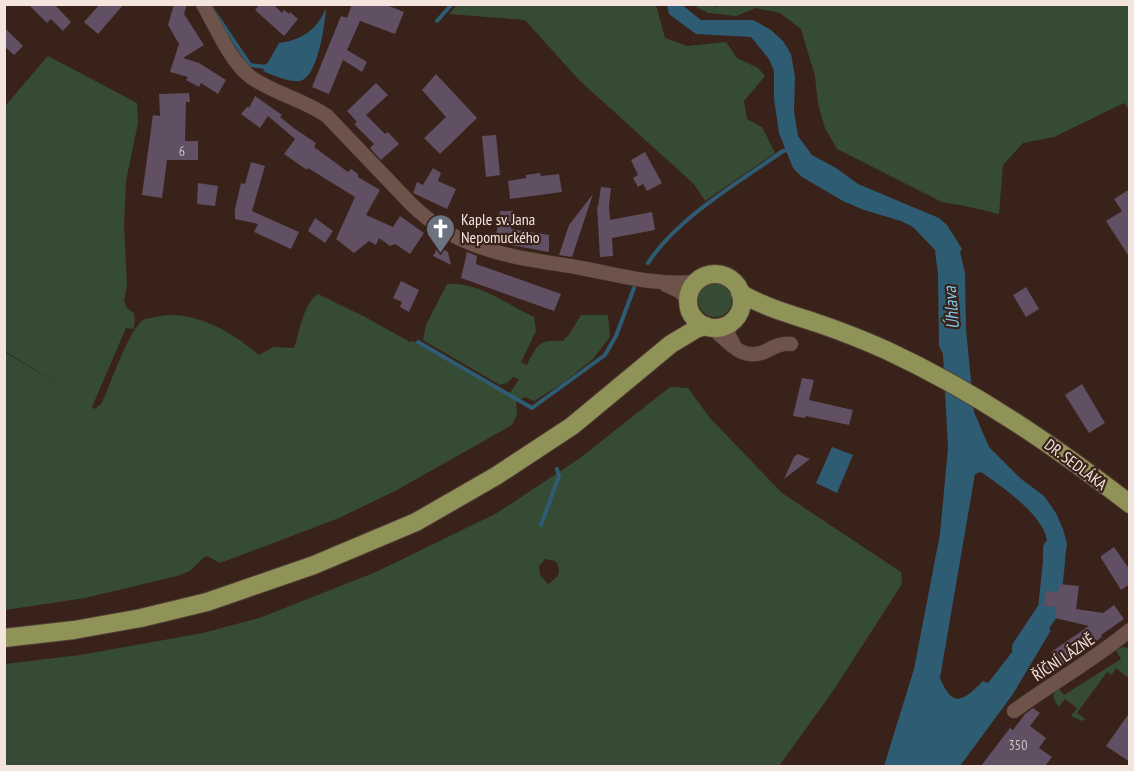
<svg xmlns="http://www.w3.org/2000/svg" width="1134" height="771" viewBox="0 0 1134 771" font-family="'PT Sans Narrow',sans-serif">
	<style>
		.green { fill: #364b34; fill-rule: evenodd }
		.water { fill: #2e5c73 }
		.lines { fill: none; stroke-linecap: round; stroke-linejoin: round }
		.stream { stroke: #2e5c73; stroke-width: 4 }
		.river { stroke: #2e5c73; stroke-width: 22 }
		.building { fill: #614f63 }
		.minor-casing { stroke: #523f38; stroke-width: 15 }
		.major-casing { stroke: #523f38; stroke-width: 20 }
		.minor { stroke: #6d5349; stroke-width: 14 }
		.major { stroke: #909357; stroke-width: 18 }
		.labels { text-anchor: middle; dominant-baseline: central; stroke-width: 4.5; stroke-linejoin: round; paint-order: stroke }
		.number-label { font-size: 14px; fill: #cfbfbf }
		.poi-label { font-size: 16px; fill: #f4e4de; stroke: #39221a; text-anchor: start }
		.street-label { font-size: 16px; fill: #f4e4de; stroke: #39221a }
		.water-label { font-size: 18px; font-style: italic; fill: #7fc9f0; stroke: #39221a }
	</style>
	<rect width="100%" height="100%" fill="#39221a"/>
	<!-- green -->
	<path class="green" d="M458,4L656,5L665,38L687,46L726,42L737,58L758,68L765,76L744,101L747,119L762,127L775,153L705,201L694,184L579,80L525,20L449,14Z
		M721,4L1129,5V110L1124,103L1054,137L1023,143L1003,165L999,214L965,206L942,202L837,149L825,128L818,104L815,76L801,29L780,13L756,8L736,16L708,13L693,5H711L716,7Z
		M48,56L137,103L138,123L126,181L124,225L127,285L124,301L127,308L134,313L135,323L133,329L126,328L92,407L95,409L102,403C110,385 128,332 142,321C145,318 151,318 155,317C192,308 232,332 259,355L273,347L294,348C300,331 303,304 318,294L365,317L410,342L413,341L508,396L519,379L513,377L507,383L500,385L423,340L426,325L447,284C479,282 506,304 534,317L536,331L521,362L527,365C538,344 538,340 563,341L570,333L581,315H608L610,337L592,360L563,383L534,401L525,397L516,402L517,415L512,425L395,491L339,518L220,563L207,556L203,558L190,571L177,576L85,598L5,610V352L70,392L5,351V106Z
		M698 300a17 17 0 1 1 34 0a17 17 0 1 1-34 0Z
		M670,387L688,388L710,418L782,493L901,572L902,584L833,691L779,766H5V664L80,655L203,633L262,617L376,572L497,513L580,458ZM545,559L555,561C563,571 558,578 548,584L540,575L539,566Z
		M1123,647L1129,648V678L1116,668L1112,675L1107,672L1077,713L1085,719L1082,721L1071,716L1077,708L1065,699L1059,707L1055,702L1053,695L1058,687L1064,695L1121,659L1116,650Z"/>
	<!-- water -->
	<path class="water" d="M667,5H682L701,20H753L771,30L783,41L791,54L795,77L794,111L798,136L812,155L836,168L858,184L939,218L947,225L962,249L960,252L965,273L966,329L974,412L989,447L1020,478L1044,496L1056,513L1063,529L1067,544L1062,579H1046C1046,567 1048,553 1047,541C1044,515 1001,486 981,472L975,474L940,678C953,710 964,700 983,681L988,683L1037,620L1051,630L1013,694L960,766H884L914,669L940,534L948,448L943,354L939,346L938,275L935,250L913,227L901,221L864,210L843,201L802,177L793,168L779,133L774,99V71L769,59L751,37L696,34L669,14Z
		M326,8C325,24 318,77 300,81C292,83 271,75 263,71L279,43C302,40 318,29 326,8Z
		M832,447L853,455L837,493L816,483Z"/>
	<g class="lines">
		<!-- stream -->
		<path class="stream" d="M215,13L250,65L265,67L268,65
			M437,21L452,4
			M648,263C677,218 739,182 783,151L788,150
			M418,342L532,408L605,355L616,336L634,288
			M541,525L559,476L557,469"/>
		<!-- river -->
		<path class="river" d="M1023,648L1049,609L1054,562V549"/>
	</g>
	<!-- building -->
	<path class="building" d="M28,4H54L71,22L63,31L51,19L47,23Z
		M100,4H124L98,34L84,22Z
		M174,4H187L184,14L204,45L183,58L199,63L226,80L218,94L201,83L199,87L186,80L188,77L170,72L179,44L168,25Z
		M260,4H273L282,13L284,10L289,14L290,12L298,19L284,36L255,10Z
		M352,4H384L404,12L395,34L360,21L347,50L367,62L362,72L343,60L329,94L312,87L341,16L347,18Z
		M4,27L23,46L14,55L4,46Z
		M436,74L477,118L440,154L424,138L446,117L422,90Z
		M376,83L388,95L366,115L385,134L388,132L399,144L381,160L370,148L374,144L354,124L357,122L347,111Z
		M189,93L190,102H186L185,141H198V160H167L162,198L142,195L153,115L160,116L159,94Z
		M255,96L282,115L280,117L295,129L316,143L314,147L348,172L351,169L358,174V177L380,190L366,215L393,227L400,216L424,233L410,254L395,244L390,246L379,238L376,245L369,241L354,253L336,239L355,197L308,168L307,170L284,154L295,139L268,116L260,128L241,114L248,106L249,108Z
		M496,135L500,175L486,177L482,136Z
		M645,152L662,183L647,191L643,184L638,187L633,178L638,175L631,160Z
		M251,162L265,166L252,211L299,232L291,249L254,232L258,224L235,219V209L241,183L245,184Z
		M433,168L441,173L438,181L456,189L447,209L413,193L417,182L423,185Z
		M540,173L541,176L559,174L562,192L510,199L508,181L526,178V175Z
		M198,183L218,186L215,206L197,204Z
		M601,187L611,188L609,205L610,220L652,212L655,230L612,238L613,256L600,257L597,206L598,207Z
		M1130,189V258L1106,221L1122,211L1114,199Z
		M593,194L572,257L559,255L569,225Z
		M500,211H513L511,229L549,235V252L495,242Z
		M315,218L333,231L325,243L308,231Z
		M438,247L448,252L451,265L433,256Z
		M467,252L477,256L476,264L561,294L554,311L461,278Z
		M401,281L419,290L409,312L400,307L402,302L393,298Z
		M1026,287L1039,309L1026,317L1013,295Z
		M802,378L814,380L809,400L853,410L849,425L806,416L805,418L793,416Z
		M1082,384L1105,423L1089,433L1065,395Z
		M798,454L810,459L784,479L794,457Z
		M1114,547L1130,570V584L1121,590L1101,558V556Z
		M1059,584L1079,586L1076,609L1103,613L1114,605L1124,619L1101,635L1102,637L1037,683L1030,673L1054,656L1051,652L1089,626L1055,618L1056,607L1044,606L1046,591L1058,593Z
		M1033,708L1040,713L1030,726L1046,738L1039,748L1052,757L1045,766H981L1010,728L1013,730L1025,714Z
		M1130,712V762L1106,746Z"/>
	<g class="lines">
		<defs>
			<path id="minor" d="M203,4C216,27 231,63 252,78C276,94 304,100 327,116L412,205C428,220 445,233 465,241C501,257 542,261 581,268C618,275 657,286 695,282
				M666,285L679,291L688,298
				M730,323L728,334L734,345
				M712,328C728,341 741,361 764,352C774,347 780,343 791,344
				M1014,711C1052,683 1094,660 1130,630"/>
			<path id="major" d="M688 301a27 27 0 1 1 54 0a27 27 0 1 1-54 0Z
				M740,293C766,308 793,315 820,324C843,332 866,341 888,351C976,392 1053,445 1130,504
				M4,638L74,630L141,618L207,602L314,565L416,522L496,476L572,426L671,344L696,329L706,326"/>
		</defs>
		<!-- minor casing -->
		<use href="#minor" class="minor-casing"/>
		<!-- major casing -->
		<use href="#major" class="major-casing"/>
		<!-- minor -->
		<use href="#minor" class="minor"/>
		<!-- major -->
		<use href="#major" class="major"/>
	</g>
	<!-- icons -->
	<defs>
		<symbol id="church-pin" viewBox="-11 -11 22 30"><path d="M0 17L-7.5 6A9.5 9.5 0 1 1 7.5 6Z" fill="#6b7280" stroke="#39221a"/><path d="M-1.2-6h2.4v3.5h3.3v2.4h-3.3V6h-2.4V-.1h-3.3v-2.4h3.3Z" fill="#fff"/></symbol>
	</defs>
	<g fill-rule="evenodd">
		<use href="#church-pin" x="424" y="212" width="33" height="45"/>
	</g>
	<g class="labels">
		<!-- number labels -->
		<g class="number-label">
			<text x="182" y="151">6</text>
			<text x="1018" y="745">350</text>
		</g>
		<!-- poi labels -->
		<g class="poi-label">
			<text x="461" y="219">Kaple sv. Jana<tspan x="461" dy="18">Nepomuckého</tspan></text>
		</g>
		<!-- street labels -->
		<g class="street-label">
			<text transform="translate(1076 464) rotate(37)">DR. SEDLÁKA</text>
			<text transform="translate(1063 657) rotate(-34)">ŘÍČNÍ LÁZNĚ</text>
		</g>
		<!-- water labels -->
		<g class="water-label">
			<text transform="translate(951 308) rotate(-95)">Úhlava</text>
		</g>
	</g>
	<!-- border -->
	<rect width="1134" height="771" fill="none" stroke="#f4e4de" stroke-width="12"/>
</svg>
